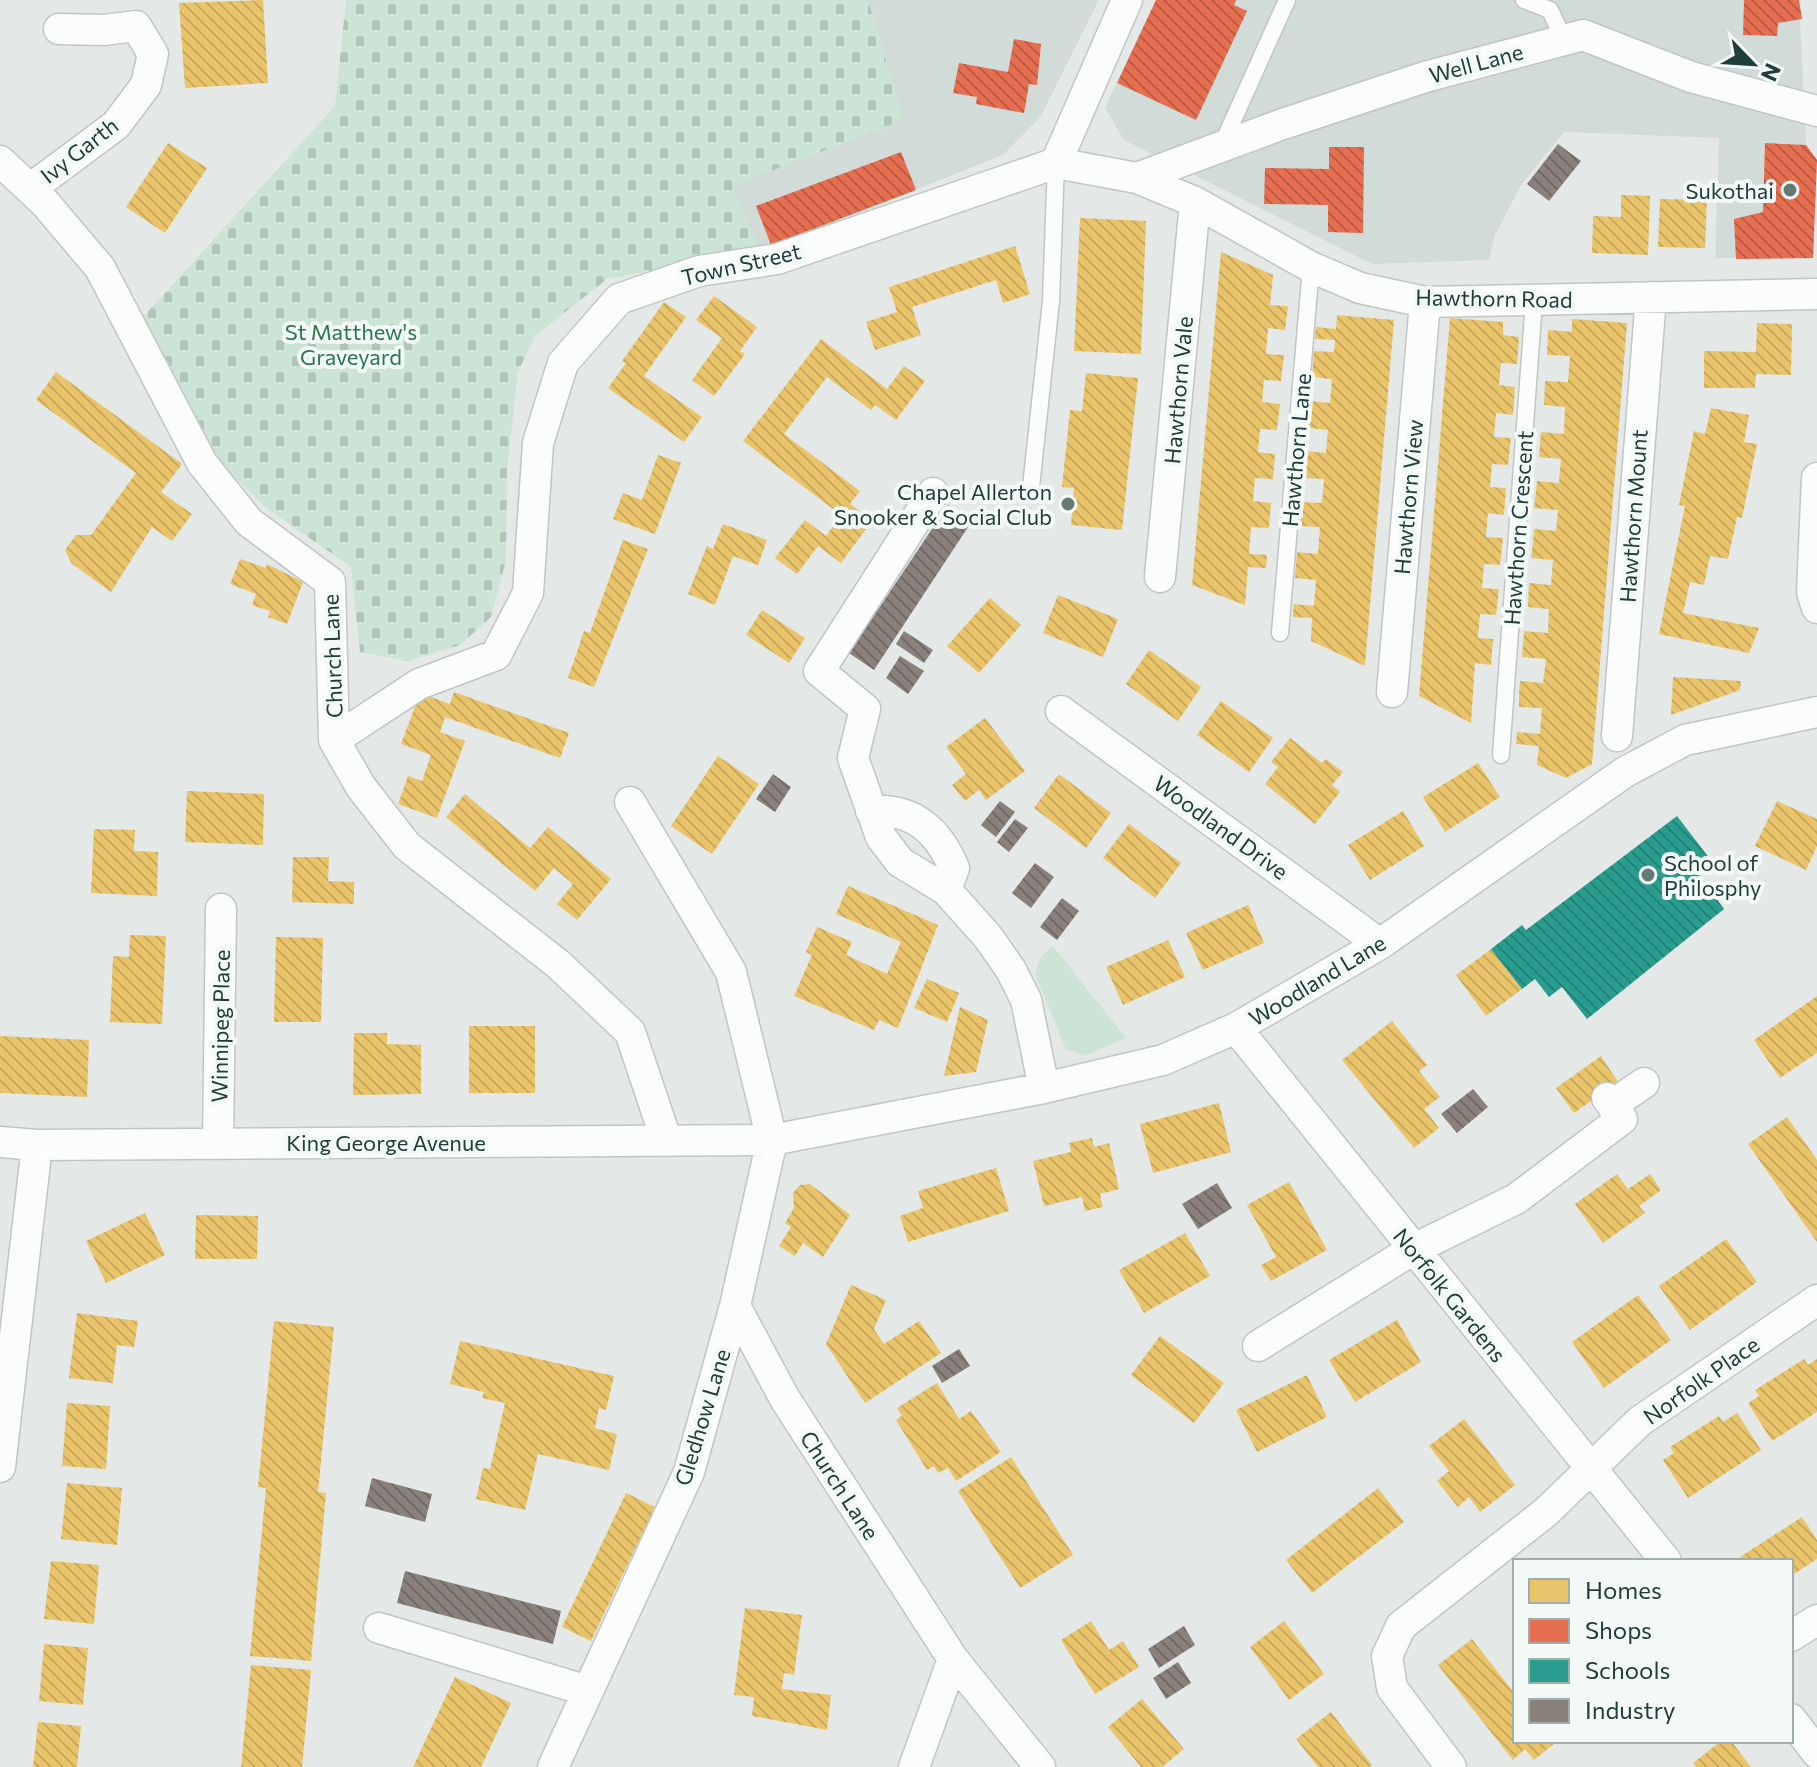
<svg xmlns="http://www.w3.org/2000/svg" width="1817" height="1767" viewBox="0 0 1817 1767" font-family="Commissioner,sans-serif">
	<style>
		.built { fill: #d1dbd8 }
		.grass { fill: #cce4d6 }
		.cemetery { fill: url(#cemetery-stones) }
		.homes { fill: url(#homes-back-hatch) }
		.shops { fill: url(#shops-back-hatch) }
		.schools { fill: url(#schools-back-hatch) }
		.industry { fill: url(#industry-back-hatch) }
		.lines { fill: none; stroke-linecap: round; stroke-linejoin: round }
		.lane-casing { stroke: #c1c6c5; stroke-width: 19 }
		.street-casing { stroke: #c1c6c5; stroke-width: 33 }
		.lane { stroke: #fbfcfc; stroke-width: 16 }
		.street { stroke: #fbfcfc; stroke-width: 30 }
		.poi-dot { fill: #657a77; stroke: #f2f9f6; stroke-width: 3 }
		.labels { text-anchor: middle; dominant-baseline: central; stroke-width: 8; stroke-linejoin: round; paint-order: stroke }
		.street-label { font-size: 22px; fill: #203e3a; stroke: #f2f9f6 }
		.poi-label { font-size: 22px; fill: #203e3a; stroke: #f2f9f6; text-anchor: end }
		.park-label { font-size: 22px; fill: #287752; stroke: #f2f9f6 }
	</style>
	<defs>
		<pattern id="cemetery-stones" width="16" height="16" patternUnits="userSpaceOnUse" patternTransform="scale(2)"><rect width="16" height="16" fill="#cce4d6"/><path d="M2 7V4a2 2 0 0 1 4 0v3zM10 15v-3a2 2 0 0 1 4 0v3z" fill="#afc5b8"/></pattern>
		<pattern id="homes-back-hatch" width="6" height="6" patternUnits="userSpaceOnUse" patternTransform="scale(2)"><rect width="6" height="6" fill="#e9c46a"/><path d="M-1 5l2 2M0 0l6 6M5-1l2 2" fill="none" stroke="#c8a95d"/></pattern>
		<pattern id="shops-back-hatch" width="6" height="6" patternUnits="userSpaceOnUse" patternTransform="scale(2)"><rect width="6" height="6" fill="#e76f51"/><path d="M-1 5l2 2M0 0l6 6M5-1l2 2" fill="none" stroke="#bb5d44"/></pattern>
		<pattern id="schools-back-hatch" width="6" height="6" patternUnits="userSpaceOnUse" patternTransform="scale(2)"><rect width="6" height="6" fill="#2a9d8f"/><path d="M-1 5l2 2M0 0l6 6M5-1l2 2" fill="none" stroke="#248176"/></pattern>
		<pattern id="industry-back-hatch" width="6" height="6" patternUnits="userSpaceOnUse" patternTransform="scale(2)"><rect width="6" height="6" fill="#8a817c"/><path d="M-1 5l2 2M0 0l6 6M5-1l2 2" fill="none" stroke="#706b67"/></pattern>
	</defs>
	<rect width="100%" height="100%" fill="#e4e9e8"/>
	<!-- built -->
	<path class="built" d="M868,0H1099L1041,116L1003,155L760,251L731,186L903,120Z
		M1156,0H1799L1806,144L1817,160L1813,258H1715L1719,138L1564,132L1521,185L1495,235L1489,260L1372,264L1124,140L1105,108Z"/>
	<!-- grass -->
	<path class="grass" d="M1053,946L1126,1038L1085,1056L1066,1049L1035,975L1040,957Z"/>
	<!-- cemetery -->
	<path class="cemetery" d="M346,0H868L903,120L732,186L760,251L607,279L535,336L518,372L507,470L506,560L491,617L460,645L407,661L360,652L351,567L265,507L221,464L144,316L335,106Z"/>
	<!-- homes -->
	<path class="homes" d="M263,0L268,83L185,88L179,3Z
		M168,143L207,168L165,233L126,207Z
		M1621,195L1650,196L1648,255L1592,253L1593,216L1621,217Z
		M1660,199L1707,200L1705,248L1658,247Z
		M1080,218L1146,221L1141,354L1074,351Z
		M1015,246L1030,294L1003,303L996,280L912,307L921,335L875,350L866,322L897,312L889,287Z
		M1221,252L1273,275L1270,305L1288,306L1285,330L1268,328L1266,354L1284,355L1281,381L1264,380L1262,402L1280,404L1277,430L1260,429L1258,452L1275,454L1273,479L1255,478L1253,501L1271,503L1270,515L1269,528L1251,527L1249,554L1267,555L1266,568L1248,567L1245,605L1192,585Z
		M714,296L757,327L740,351L745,354L714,396L692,380L722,338L696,320Z
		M664,302L686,317L644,376L702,417L684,442L608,388L626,363L622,361Z
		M1337,315L1394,320L1365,666L1311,641L1312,618L1293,617L1294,604L1314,606L1316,580L1295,578L1297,552L1318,554L1320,527L1300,526L1302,502L1322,503L1324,479L1305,478L1306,464L1307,451L1326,453L1328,430L1308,428L1310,401L1330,403L1332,379L1312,377L1314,351L1334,352L1335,340L1315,339L1316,327L1336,329Z
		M1450,318L1503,322V335L1519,337L1517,364L1501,363L1499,385L1515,387L1513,415L1496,413L1494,437L1511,438L1508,465L1492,464L1490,487L1506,488L1504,515L1488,513L1486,537L1503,538L1500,565L1484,564L1482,588L1499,589L1496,615L1480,614L1478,638L1493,639L1492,651L1491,665L1475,663L1471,723L1419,696Z
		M1572,319L1627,323L1592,764L1566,778L1537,765L1539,746L1516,744L1517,732L1540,734L1542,708L1519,707V694L1520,681L1543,683L1546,659L1522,657L1524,631L1548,633L1549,609L1528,607L1529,583L1551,585L1553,560L1531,558L1533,543L1534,529L1556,531L1558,510L1534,508L1537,481L1559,483L1561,459L1539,457L1541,432L1564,434L1565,407L1544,405L1545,381L1568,382L1570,356L1547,355L1548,330L1572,332Z
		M1757,323L1792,324L1791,375L1756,374L1755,388H1704V351L1756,352Z
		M821,339L887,389L904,366L925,381L896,420L875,405L871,410L827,377L784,434L860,491L850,504L872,521L841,563L818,546L797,574L775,558L805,520L826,536L841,515L743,441Z
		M56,372L182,464L161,492L192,514L172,541L152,527L111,592L71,563L65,550L76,535H91L136,473L36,400Z
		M1086,373L1138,378L1122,530L1071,525L1074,488L1062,487L1070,410L1082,411Z
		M1711,408L1749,415L1744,442L1757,444L1742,518L1737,517L1728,559L1710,556L1704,585L1690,582L1683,613L1759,628L1749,653L1659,634L1685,506L1679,505L1694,431L1705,434Z
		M658,455L681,463L655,534L613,519L623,493L642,500Z
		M723,524L767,540L758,565L733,556L715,605L688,594L707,546L713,549Z
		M623,540L648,549L594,687L568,678L584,631L590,633Z
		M240,559L266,568L267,564L303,582L287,624L268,617L270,611L252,605L256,594L230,584Z
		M1058,595L1118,619L1103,657L1043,633Z
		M990,598L1021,625L979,673L947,646Z
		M762,610L805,638L789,663L746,635Z
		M1149,650L1201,687L1178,721L1126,684Z
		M1673,677L1741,681L1740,690L1671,715Z
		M454,692L569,733L560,758L445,717L440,732L465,741L437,818L398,804L408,776L422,781L431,755L401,744L420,693L450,704Z
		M1221,701L1273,738L1249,772L1197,735Z
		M985,718L1025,771L986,800L979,790L965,801L952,785L966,774L946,747Z
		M1290,738L1322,763L1326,759L1343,772L1332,785L1340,792L1315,824L1265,784L1278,767L1271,762Z
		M718,756L759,784L712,854L671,826Z
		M1478,763L1500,797L1445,832L1423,797Z
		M1059,774L1111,813L1086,848L1034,808Z
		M187,791L264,794L263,845L185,842Z
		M465,794L530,848L548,827L611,879L577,920L557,904L573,884L554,868L535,891L446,817Z
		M1777,801L1817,819V846L1806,870L1755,846Z
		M1403,811L1424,846L1370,880L1348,845Z
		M1129,824L1181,863L1155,898L1103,858Z
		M94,829L135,830L134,851L158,852L157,896L91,893Z
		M293,857H329L328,881L354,882V904L292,902Z
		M848,886L938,925L898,1028L879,1020L874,1030L794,996L812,955L806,952L817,927L852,942L846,955L887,974L901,942L836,914Z
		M1248,905L1264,943L1203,970L1186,933Z
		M130,935L166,936L162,1024L110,1022L113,956L129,957Z
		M276,937L323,938L321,1022H274Z
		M1168,940L1185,977L1123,1005L1106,967Z
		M1491,949L1522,989L1486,1016L1456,975Z
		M927,979L959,993L947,1022L914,1008Z
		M1817,996V1053L1780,1078L1754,1040Z
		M960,1007L988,1020L976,1072L944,1076Z
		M1392,1021L1427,1065L1419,1071L1440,1097L1424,1109L1439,1128L1414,1148L1342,1060Z
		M469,1026H535V1093H469Z
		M354,1033H387V1044L421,1045V1094L353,1095Z
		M0,1036L89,1040L87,1097L0,1093Z
		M1601,1056L1618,1082L1574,1113L1556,1088Z
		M1219,1103L1231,1152L1153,1173L1140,1124Z
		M1787,1117L1817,1160V1242L1748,1144Z
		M1092,1138L1094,1147L1109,1143L1119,1189L1100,1194L1103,1207L1085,1211L1082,1197L1044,1206L1033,1161L1071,1152L1069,1143Z
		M996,1168L1009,1211L908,1242L900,1216L923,1208L918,1191Z
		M1617,1174L1628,1189L1650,1174L1661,1190L1639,1206L1645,1213L1603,1243L1575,1204Z
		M1289,1182L1327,1250L1271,1281L1261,1265L1276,1257L1247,1205Z
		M810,1184L850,1215L823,1257L803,1243L795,1256L779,1246L791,1227L785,1223L794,1208L793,1193L800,1185Z
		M145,1213L165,1255L106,1283L86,1241Z
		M196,1215L258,1216L257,1259H195Z
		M1185,1233L1210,1276L1144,1313L1119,1270Z
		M1726,1239L1757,1282L1690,1330L1659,1286Z
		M851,1285L886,1300L874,1329L884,1344L919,1321L941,1353L865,1403L826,1344Z
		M1638,1295L1671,1340L1604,1388L1572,1342Z
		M77,1313L138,1321L134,1347L117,1345L113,1383L69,1378Z
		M1397,1320L1421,1362L1355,1402L1329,1360Z
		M274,1321L334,1327L318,1492L326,1493L311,1661L250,1656L266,1488L258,1487Z
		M1160,1336L1224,1383L1194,1423L1131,1375Z
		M460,1341L614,1376L606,1410L599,1408L595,1428L617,1434L609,1470L538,1454L525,1510L476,1499L483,1468L490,1469L505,1403L482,1398L484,1392L450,1384Z
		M1804,1359L1808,1365L1817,1359V1412L1772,1441L1748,1403L1759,1396L1755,1390Z
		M1307,1375L1327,1417L1257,1452L1236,1410Z
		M937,1383L959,1419L971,1411L1001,1452L956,1481L948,1468L938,1473L934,1466L927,1470L896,1420L902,1416L897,1408Z
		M67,1403L110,1406L106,1469L62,1466Z
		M1737,1413L1761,1450L1688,1498L1663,1460L1674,1453L1670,1447L1719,1416L1723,1422Z
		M1464,1419L1515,1485L1480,1512L1469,1497L1458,1507L1437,1481L1449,1471L1429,1446Z
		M1011,1457L1073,1555L1020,1588L958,1491Z
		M67,1483L122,1488L117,1545L61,1539Z
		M1378,1488L1404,1522L1312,1593L1286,1560Z
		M626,1493L655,1507L591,1641L562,1627Z
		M1802,1517L1817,1540V1559L1791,1576V1561H1743L1740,1557Z
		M51,1561L99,1565L94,1624L44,1619Z
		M745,1608L802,1615L794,1675L784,1673L782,1689L831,1695L827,1730L752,1716L754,1697L734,1695Z
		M1091,1621L1109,1650L1123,1641L1139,1667L1095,1694L1061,1640Z
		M1284,1621L1324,1674L1289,1700L1250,1647Z
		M1472,1639L1515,1694V1741H1552L1554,1744L1534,1760L1525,1749L1513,1760L1438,1665Z
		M44,1644L88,1648L83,1705L39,1701Z
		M251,1665L311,1670L302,1767H241Z
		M455,1677L511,1703L481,1767H413Z
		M1142,1699L1184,1749L1162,1767H1141L1108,1727Z
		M1331,1712L1372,1765L1369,1767H1318L1296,1739Z
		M38,1722L81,1726L77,1767H33Z
		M1721,1741H1731L1751,1767H1696L1693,1763Z"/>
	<!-- shops -->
	<path class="shops" d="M1156,0H1236L1234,5L1247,11L1196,120L1117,83Z
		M1744,0H1799L1802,19L1778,23L1777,36L1743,35Z
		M1014,39L1041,44L1037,85L1029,84L1024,113L976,104L977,97L953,93L959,63L1008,72Z
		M1765,143L1806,145L1817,160L1813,258L1736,259L1734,219L1763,212Z
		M1329,147H1364L1363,233L1328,232V205L1264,204L1265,168L1329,169Z
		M901,152L916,190L771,245L756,206Z"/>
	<!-- schools -->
	<path class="schools" d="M1677,816L1713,863L1699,874L1724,909L1587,1019L1562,987L1549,997L1535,979L1522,989L1491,949L1522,925L1526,930Z"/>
	<!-- industry -->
	<path class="industry" d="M1558,144L1581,161L1549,201L1527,184Z
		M948,505L972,521L874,670L849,653Z
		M904,631L933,650L924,663L896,644Z
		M900,656L924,671L908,694L886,678Z
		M773,774L791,787L775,812L756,799Z
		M1000,801L1015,812L996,837L981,825Z
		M1015,819L1028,828L1009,852L997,842Z
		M1035,863L1054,877L1031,908L1012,893Z
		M1062,898L1079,911L1057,940L1040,927Z
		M1473,1089L1488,1107L1457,1133L1441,1114Z
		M1217,1183L1232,1208L1198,1229L1182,1204Z
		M959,1349L970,1366L942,1383L932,1366Z
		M372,1478L432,1494L425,1522L365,1506Z
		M405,1571L561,1611L553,1644L397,1603Z
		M1184,1626L1195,1645L1159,1668L1148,1649Z
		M1178,1662L1191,1683L1166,1699L1153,1678Z"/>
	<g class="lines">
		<defs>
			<path id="lane" d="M1524,0L1550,10L1564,40
				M1221,147L1287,0
				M1031,487L1051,301L1056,163
				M1280,633L1311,267
				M1501,755L1534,301"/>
			<path id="street" d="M0,161L45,203L100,268L202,463L249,522L330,582L334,740L361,787L407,846L558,964L630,1032L666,1139
				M1056,163L1137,178L1195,202L1311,267L1360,288L1425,302L1817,294
				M1137,178L1280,125L1425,77L1583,35L1691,77L1817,111
				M30,189L116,125L146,85L153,54L136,26L104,30L59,29
				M1817,478L1812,592L1817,608
				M933,493L819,671L865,709L853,758L881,837L900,862L946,890L988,937L1011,970L1026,1000L1044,1088
				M1160,577L1195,202
				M1392,692L1425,302
				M1061,711L1380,944
				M1617,736L1651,297
				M334,740L419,684L496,655L528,593L538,443L563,363L619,299L699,271L777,259L1056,163L1127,0
				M871,811C913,808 938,830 954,868L946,890
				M1236,1028L1666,1561
				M1607,1098L1612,1105L1644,1083
				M0,1142L37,1145L772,1140L1044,1088L1163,1060L1236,1028L1380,944L1625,772L1685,740L1817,712
				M218,1143L221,909
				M735,1306L785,1399L953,1659
				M1258,1346L1412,1250L1516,1199L1622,1119L1612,1105
				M0,1467L37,1145
				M379,1628L588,1691
				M1791,1636L1817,1620
				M1791,1719L1817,1753
				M553,1767L689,1472L735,1306L772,1140L731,972L630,802
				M914,1767L953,1659L1040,1767
				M1451,1767L1392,1688L1387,1656L1401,1626L1546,1512L1640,1421L1817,1300"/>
		</defs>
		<!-- lane casing -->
		<use href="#lane" class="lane-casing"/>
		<!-- street casing -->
		<use href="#street" class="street-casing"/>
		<!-- lane -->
		<use href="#lane" class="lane"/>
		<!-- street -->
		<use href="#street" class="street"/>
	</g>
	<!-- markers -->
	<g class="poi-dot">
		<circle cx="1790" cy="190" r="8"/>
		<circle cx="1068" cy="504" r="8"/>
		<circle cx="1648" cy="875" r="8"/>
	</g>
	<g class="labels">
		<!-- street labels -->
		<g class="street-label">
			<text transform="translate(1476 63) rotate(-15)">Well Lane</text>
			<text transform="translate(79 150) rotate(-38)">Ivy Garth</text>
			<text transform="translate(741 264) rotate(-13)">Town Street</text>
			<text transform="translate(1494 298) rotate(1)">Hawthorn Road</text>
			<text transform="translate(1178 390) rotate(-85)">Hawthorn Vale</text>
			<text transform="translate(1296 450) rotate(-85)">Hawthorn Lane</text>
			<text transform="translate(1408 497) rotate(-85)">Hawthorn View</text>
			<text transform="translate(1633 516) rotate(-86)">Hawthorn Mount</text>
			<text transform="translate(1518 528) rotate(-86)">Hawthorn Crescent</text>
			<text transform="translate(332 656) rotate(-92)">Church Lane</text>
			<text transform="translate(1221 827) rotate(36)">Woodland Drive</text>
			<text transform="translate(1317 980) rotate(-31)">Woodland Lane</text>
			<text transform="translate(220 1026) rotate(-89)">Winnipeg Place</text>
			<text x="386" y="1142">King George Avenue</text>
			<text transform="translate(1450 1295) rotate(51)">Norfolk Gardens</text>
			<text transform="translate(1701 1380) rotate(-35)">Norfolk Place</text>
			<text transform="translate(702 1417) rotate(-73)">Gledhow Lane</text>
			<text transform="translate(840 1485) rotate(57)">Church Lane</text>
		</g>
		<!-- poi labels -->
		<g class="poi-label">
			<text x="1774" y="190">Sukothai</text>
			<text x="1052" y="491">Chapel Allerton<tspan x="1052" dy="25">Snooker &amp; Social Club</tspan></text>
			<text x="1664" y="862" text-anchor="start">School of<tspan x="1664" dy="25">Philosphy</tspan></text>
		</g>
		<!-- park labels -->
		<g class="park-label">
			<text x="351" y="331">St Matthew's<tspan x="351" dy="25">Graveyard</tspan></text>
		</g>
	</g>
	<!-- legend -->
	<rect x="1513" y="1559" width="280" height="184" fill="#f2f9f6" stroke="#9eaeab" stroke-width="2"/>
	<rect x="1529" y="1579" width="40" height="24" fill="#e9c46a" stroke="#9eaeab" stroke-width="2"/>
	<text x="1585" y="1599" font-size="24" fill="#203e3a">Homes</text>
	<rect x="1529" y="1619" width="40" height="24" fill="#e76f51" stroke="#9eaeab" stroke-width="2"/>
	<text x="1585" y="1639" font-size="24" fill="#203e3a">Shops</text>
	<rect x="1529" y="1659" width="40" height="24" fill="#2a9d8f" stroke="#9eaeab" stroke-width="2"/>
	<text x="1585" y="1679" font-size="24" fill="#203e3a">Schools</text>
	<rect x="1529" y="1699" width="40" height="24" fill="#8a817c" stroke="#9eaeab" stroke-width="2"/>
	<text x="1585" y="1719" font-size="24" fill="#203e3a">Industry</text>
	<!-- north arrow -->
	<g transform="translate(1753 64) rotate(115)" stroke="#f2f9f6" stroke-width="6" paint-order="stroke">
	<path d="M0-6L14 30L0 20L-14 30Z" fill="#203e3a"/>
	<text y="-12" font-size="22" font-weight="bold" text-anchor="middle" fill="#203e3a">N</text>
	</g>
</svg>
